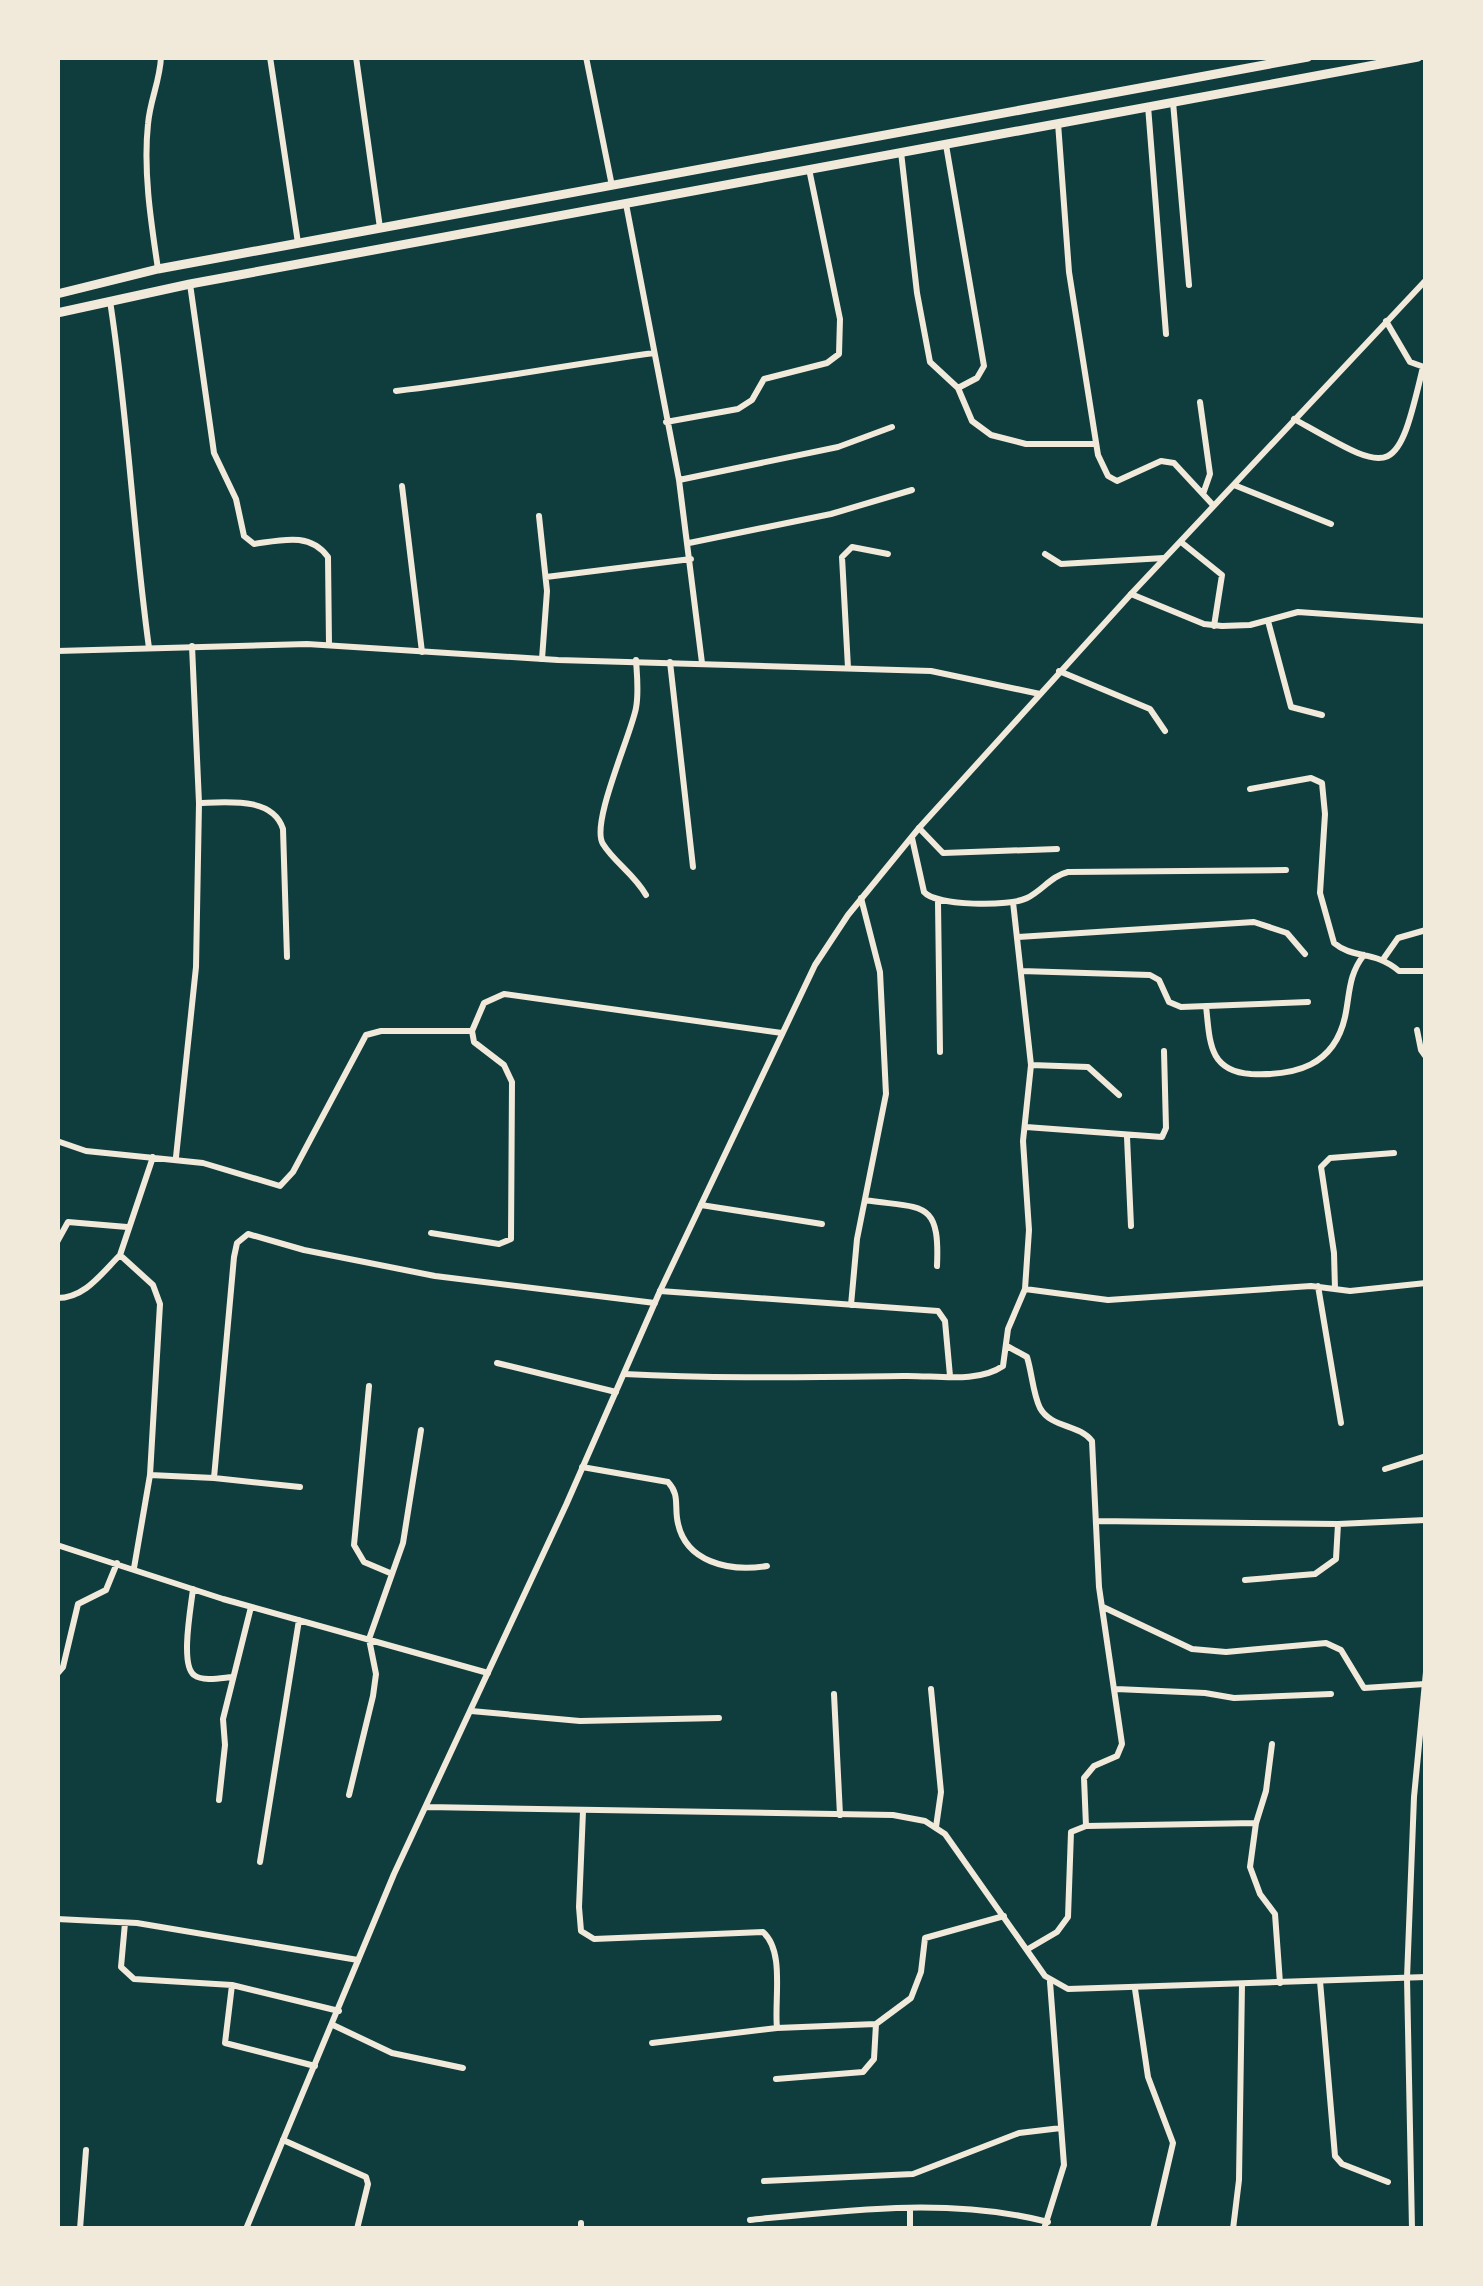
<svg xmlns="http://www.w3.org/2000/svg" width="1483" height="2286" viewBox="0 0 1483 2286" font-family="Quicksand,sans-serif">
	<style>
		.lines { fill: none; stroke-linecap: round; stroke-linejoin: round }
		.minor { stroke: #f1e9da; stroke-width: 6 }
		.tertiary { stroke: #f1e9da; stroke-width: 6 }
		.trunk { stroke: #f1e9da; stroke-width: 9 }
	</style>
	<rect width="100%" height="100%" fill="#0f3d3e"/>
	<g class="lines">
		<!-- minor -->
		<path class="minor" d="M270,57L298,243
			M356,57L380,228
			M586,57L612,186
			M1173,102L1189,285
			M1148,106L1166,334
			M1058,123L1069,272L1098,455L1108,476L1117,481L1161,461L1174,463L1213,505
			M946,145L984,366L977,378L958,388
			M901,152L917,293L930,362L958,388L972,421L991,435L1026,444H1095
			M626,204L679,480L702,663
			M158,269C151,222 143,171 148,124C150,100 160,81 161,57
			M190,284L214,453L236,499L244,536L254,544C282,540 310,532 328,557L329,645
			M110,301C128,416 133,532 149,648
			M1386,321L1410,362L1424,367
			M396,391C483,381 567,365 654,353
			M1200,402L1210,474L1203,494
			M1294,419C1392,474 1396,483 1423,367
			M666,422L738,409L752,400L764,379L827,363L839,354L840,319L809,169
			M679,480L838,447L892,427
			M1234,485L1331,524
			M402,486L422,652
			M539,516L547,591L542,659
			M1181,542L1222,575L1214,626
			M689,543L831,514L912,490
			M1045,554L1061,564L1164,558
			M546,577L691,559
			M1131,594L1204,624L1222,626L1250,625L1298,612L1426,621
			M1268,621L1291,707L1322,715
			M192,646L199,803C229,802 273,797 283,829L287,957
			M636,660C637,676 639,692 636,708C631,735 590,824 603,844C614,862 634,874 646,895
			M670,662L693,867
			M848,668L842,557L852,547L888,554
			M1059,671L1150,709L1165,731
			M1250,789L1311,778L1322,783L1325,814L1320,893L1334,943C1353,959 1374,950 1399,971H1426
			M919,828L943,853L1057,849
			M912,838L924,892C936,906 1010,907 1027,898C1043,890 1051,876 1068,872L1286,870
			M938,902L940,1052
			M1018,937L1254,922L1287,933L1305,954
			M1384,958L1398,938L1426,930
			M1021,971L1150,975L1159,980L1169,1002L1181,1007L1308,1002
			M1206,1006C1210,1041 1208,1071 1251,1074C1295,1076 1334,1066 1345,1017C1350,994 1348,975 1364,955
			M1417,1030L1421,1050L1426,1057
			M1031,1065L1088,1067L1119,1095
			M1026,1127L1162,1137L1166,1128L1164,1051
			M1127,1137L1131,1226
			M57,1141L86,1151L203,1163L280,1186L293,1172L366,1035L381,1031H472L484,1003L504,994L782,1033
			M176,1157L196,967L199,803
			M865,1200C923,1209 940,1199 937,1266
			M701,1205L822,1224
			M431,1233L499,1244L511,1239L512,1082L504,1065L474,1042L472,1031
			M57,1242L68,1222L127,1227
			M1318,1286L1341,1423
			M1025,1289L1108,1300L1311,1286L1350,1291L1426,1283
			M1335,1289L1334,1253L1321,1167L1330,1158L1394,1153
			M660,1291L938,1311L945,1321L950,1376
			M57,1298C85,1298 101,1274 120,1255
			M851,1305L857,1239L886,1094L880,972L861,898
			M1007,1346L1027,1357C1032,1373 1033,1394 1040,1408C1051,1428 1079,1424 1092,1441L1099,1587L1122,1744L1117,1756L1094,1766L1084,1778L1086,1826L1071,1832L1068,1917L1057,1932L1028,1949
			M497,1363L616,1392
			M624,1374C718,1379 810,1377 903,1376C934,1375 977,1384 1003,1366L1008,1329L1025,1289L1029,1230L1023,1141L1031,1065L1013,902
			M369,1386L354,1545L364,1562L390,1573
			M582,1467L668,1482C679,1494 675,1503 677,1518C683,1563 730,1572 767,1566
			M1385,1469L1426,1456
			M150,1475L214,1478L234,1257L237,1243L248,1234L304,1250L435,1276L655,1303
			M214,1478L300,1487
			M1096,1521L1338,1524L1426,1520
			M57,1545L223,1599L488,1673
			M134,1568L150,1475L160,1304L153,1285L120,1255L153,1157
			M1245,1580L1315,1574L1336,1559L1338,1524
			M193,1589C191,1607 180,1665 194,1675C203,1682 221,1678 232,1677
			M1103,1607L1192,1649L1226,1652L1326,1643L1341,1650L1364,1688L1425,1684
			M57,1674L63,1667L78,1604L106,1590L117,1563
			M931,1689L941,1792L936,1827
			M1116,1689L1205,1693L1234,1698L1331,1694
			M834,1694L840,1815
			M471,1711L580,1721L719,1718
			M349,1795L373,1696L376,1674L369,1639L403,1543L421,1430
			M219,1800L225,1745L223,1719L251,1607
			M583,1811L579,1907L581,1931L594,1939L763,1932C785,1951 774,2000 777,2028
			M1256,1823L1266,1791L1272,1744
			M1086,1826L1256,1823L1250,1867L1260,1894L1275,1914L1280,1983
			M260,1862L299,1620
			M57,1919L137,1923L358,1960
			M125,1923L121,1967L134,1979L232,1985L339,2011
			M1320,1981L1335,2156L1342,2164L1388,2182
			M232,1985L225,2043L315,2066
			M1135,1989L1148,2077L1173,2143L1153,2229
			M333,2025L392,2053L463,2068
			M652,2043L777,2028L876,2024L911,1998L921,1972L925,1938L1004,1916
			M776,2079L863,2072L874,2059L876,2024
			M283,2140L366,2177L368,2184L357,2229
			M764,2181L913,2174L1019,2133L1061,2128
			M750,2220C848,2210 951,2197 1048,2222
			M80,2229L86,2150
			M581,2229V2223
			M910,2229V2209
			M1044,2229L1064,2165L1050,1982
			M1233,2229L1239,2180L1242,1984
			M1412,2229L1407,1978L1414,1797L1426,1672"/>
		<!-- tertiary -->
		<path class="tertiary" d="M57,651L307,644L558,660L931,671L1040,694
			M427,1807L893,1815L925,1821L945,1834L1045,1976L1068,1989L1426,1977
			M246,2229L394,1874L566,1505L660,1291L815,965L848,915L919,828L1131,594L1426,280"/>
		<!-- trunk -->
		<path class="trunk" d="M57,294L158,269L1308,57
			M57,313L190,284L1418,57"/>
	</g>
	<!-- border -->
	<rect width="1483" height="2286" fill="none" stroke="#f1e9da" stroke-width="120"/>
</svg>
